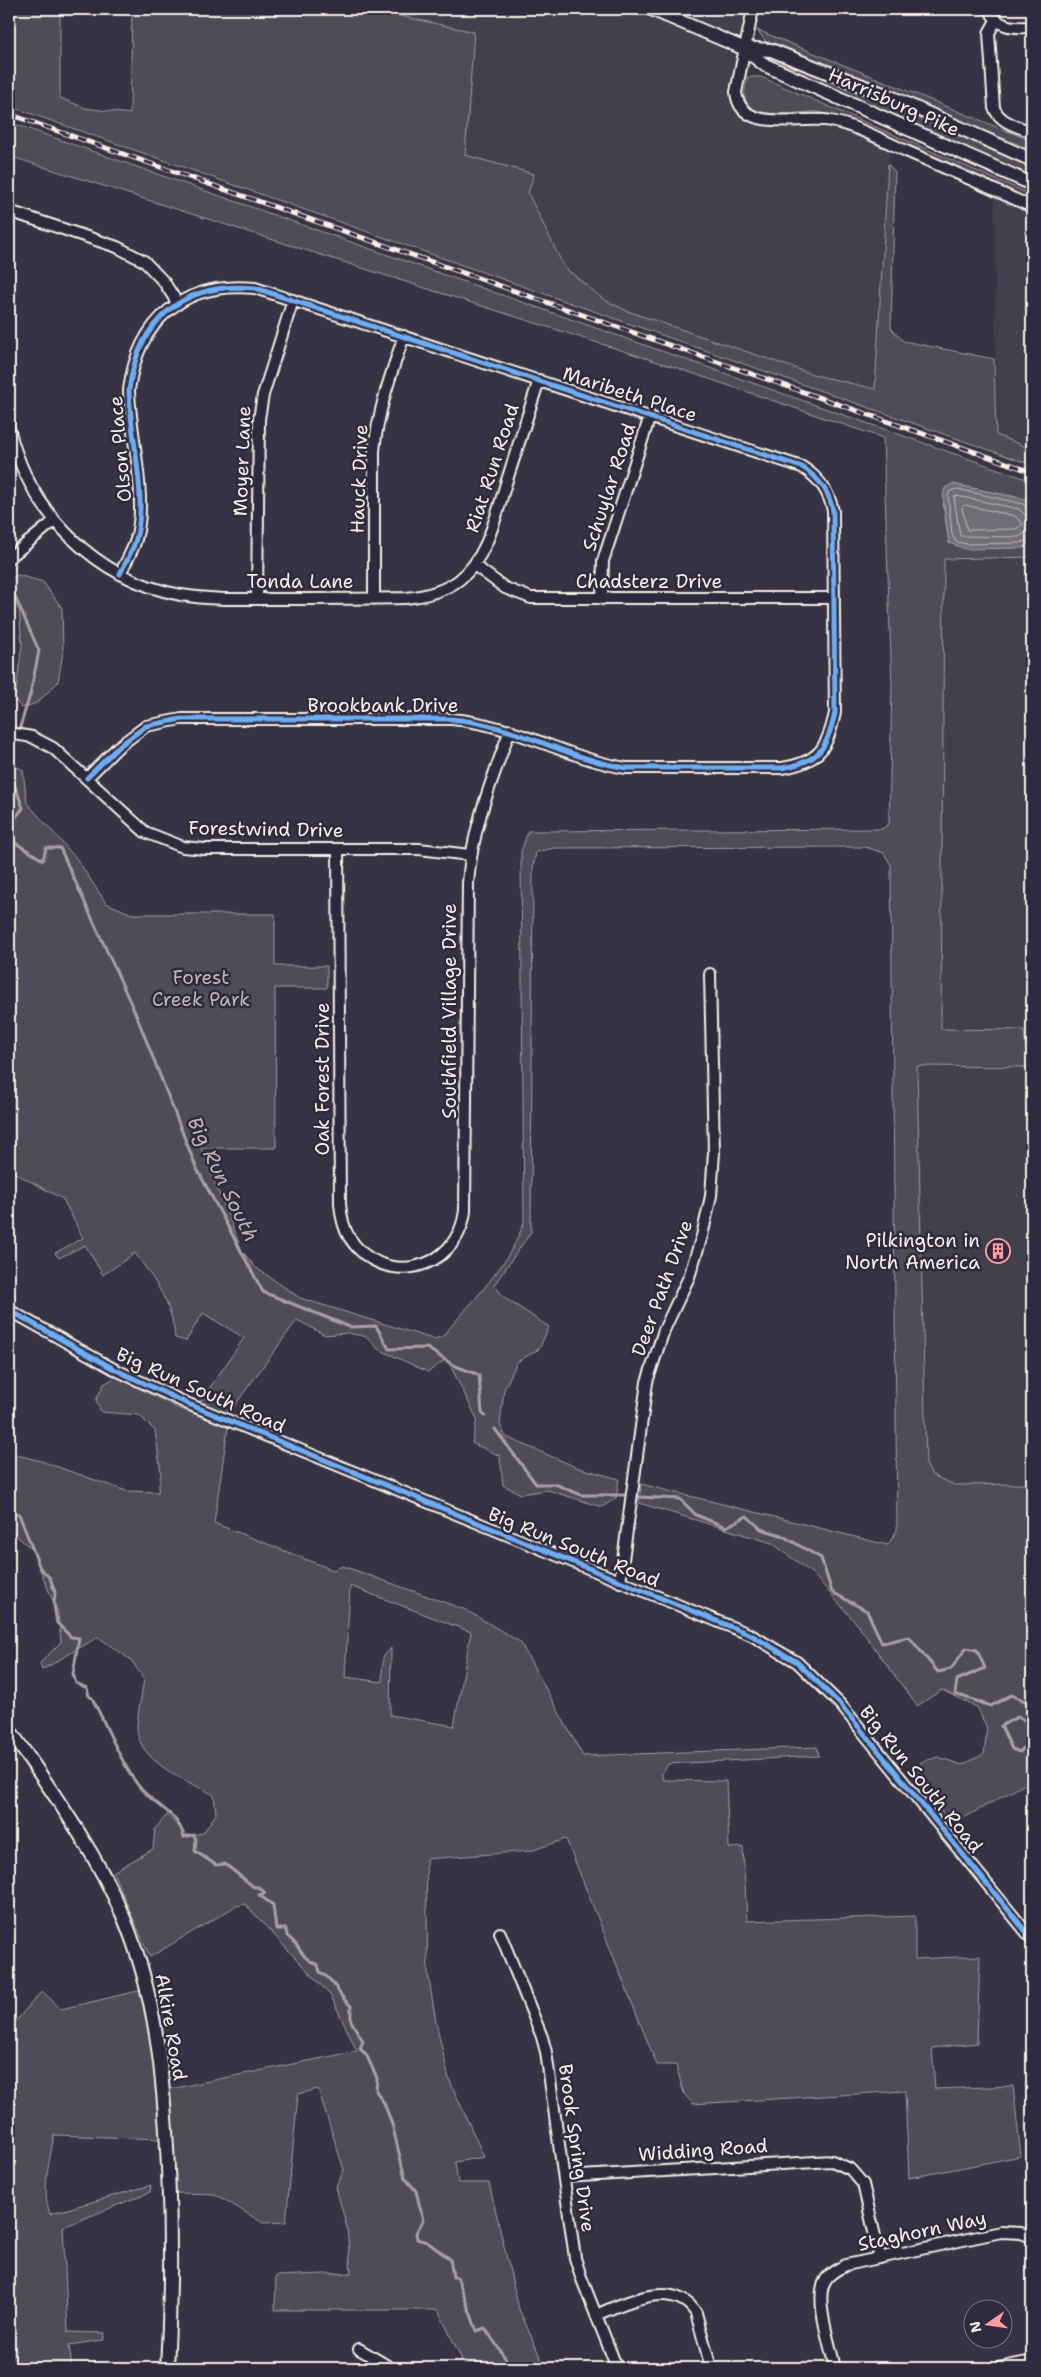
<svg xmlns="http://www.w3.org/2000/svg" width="1041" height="2377" viewBox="0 0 1041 2377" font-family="'Shantell Sans',sans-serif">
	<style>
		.built { fill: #433f4e }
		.green { fill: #504b59; stroke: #a29ea0; fill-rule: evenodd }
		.water { fill: #726e77; stroke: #a6a2a4 }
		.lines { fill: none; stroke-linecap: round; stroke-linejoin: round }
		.shore { stroke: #c0bdbb; stroke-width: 1 }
		.stream { stroke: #a6a2a4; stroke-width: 3 }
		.minor-casing { stroke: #f4f1e8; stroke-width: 14 }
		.major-casing { stroke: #f4f1e8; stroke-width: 16 }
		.minor { stroke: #2f2a3d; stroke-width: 10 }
		.major { stroke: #2f2a3d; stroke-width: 12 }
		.rail-casing { stroke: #f4f1e8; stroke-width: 5 }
		.rail { stroke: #2f2a3d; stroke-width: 3; stroke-dasharray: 9; stroke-linecap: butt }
		.cycleway-casing { stroke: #2f2a3d; stroke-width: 8 }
		.cycleway { stroke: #6dadf4; stroke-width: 5 }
		.labels { text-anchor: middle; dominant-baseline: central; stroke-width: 5; stroke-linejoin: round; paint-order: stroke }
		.street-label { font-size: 19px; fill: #f4f1e8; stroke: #2f2a3d }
		.park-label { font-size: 19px; fill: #bbb7b6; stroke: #2f2a3d }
		.poi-label { font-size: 19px; fill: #f4f1e8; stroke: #2f2a3d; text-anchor: end }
		.water-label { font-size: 20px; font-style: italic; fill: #bab6b5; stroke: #2f2a3d }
	</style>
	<rect width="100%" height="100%" fill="#373244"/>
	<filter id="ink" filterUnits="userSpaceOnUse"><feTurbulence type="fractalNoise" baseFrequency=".02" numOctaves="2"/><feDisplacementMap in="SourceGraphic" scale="10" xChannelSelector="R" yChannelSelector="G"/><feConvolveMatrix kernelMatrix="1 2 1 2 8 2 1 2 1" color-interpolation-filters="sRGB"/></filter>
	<g filter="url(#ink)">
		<!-- built -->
		<path class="built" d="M369,9H757V30L744,94L766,114L817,112L844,118L892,140L888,164L876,389L815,375L627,311L603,299L564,267L528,193L533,174L465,155L474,32Z
			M994,185L1032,202V449L996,436Z
			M1032,557V1056L1026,1048L941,1029L944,559Z
			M917,1066L1032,1067V1484L954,1485L932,1475L926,1464Z"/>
		<!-- green -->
		<path class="green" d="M9,9H60V98L85,108L130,114L132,9H369L474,32L465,155L534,174L528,193L564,267L603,299L627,311L815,375L875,389L888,164L895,172L891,328L903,341L994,359L996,435L1032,449V465L9,106Z
			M757,30L1032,141V150L766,42Z
			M788,64L897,107L1032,167V178L786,69Z
			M748,77H761L1032,195V202L844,118C835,116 826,113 817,112C799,111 757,122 747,103C742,95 746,85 748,77Z
			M9,122L1032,481V535L1029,500L953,484L943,504L949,543H1030L1032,537V557L944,559L941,1029L1024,1030L1026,1048L1032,1056V1067L917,1066L926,1464L932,1475L954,1485L1032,1484V1732L1028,1738L1025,1784L960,1820L946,1818L917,1775L921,1762L938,1757L962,1765L984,1754L987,1728L977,1707L942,1690L917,1706L857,1624L813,1574L772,1543L639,1503L641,1484L888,1545L897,1530L891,865L884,853L865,847L554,848L536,852L533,868L531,1232L494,1285L505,1298L549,1327L539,1349L517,1362L504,1390L500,1425L506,1437L576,1467L619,1479L616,1498L602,1507L548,1490L521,1494L503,1485L500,1456L472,1443L477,1419L447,1359L428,1372L378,1349L367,1337L348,1333L325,1335L297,1320L227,1416L198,1405L244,1338L203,1313L186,1341L175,1338C172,1302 155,1281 135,1253L103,1275L85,1245L59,1258L55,1253L83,1238L63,1199L9,1170V763L23,770L27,803L76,858L106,903L132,914H275V966H327V988H275L276,1148H201L242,1251L255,1267L300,1298L433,1339L442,1337C471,1302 510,1265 524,1222L521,852L528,831L882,829L889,824L892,685L883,438L677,368L9,156Z
			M18,575L43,582L62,608L63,652L58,682L37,703L21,708L15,699L22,644L19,611L9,589V579Z
			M116,1377L178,1408L228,1427L214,1523L333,1570L343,1566L466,1610L520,1642L583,1756L817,1747L819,1756L668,1764L662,1774L663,1780L726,1781L729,1848L743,1847L747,1921L915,1916V1959L980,1956L977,2043L932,2048L935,2089L1013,2086L1021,2156L909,2178L905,2091L693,2104L684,2094L676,2065H657L566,1839L530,1851L426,1859L428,1973L436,2022L449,2079L484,2157L455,2162L458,2183H489L519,2309L545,2368H466L438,2310H275L276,2276L351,2273L347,2228L336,2187L344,2170L318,2089L298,2094L286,2222L263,2223L215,2194L176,2193L170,2089L357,2051L331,1996L245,1904L236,1906L150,1957L113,1872L153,1849L155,1829L167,1815L188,1836L203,1833L216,1814L214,1795C188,1781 136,1762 137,1726C138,1710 142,1695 144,1679L131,1660L98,1637L42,1670L40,1663L61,1642L58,1613L31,1548L9,1530V1453L41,1461L126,1491L158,1492L161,1473L155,1431L139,1415L101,1412L96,1400L104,1384ZM350,1586L471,1632L454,1726L390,1715L391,1648L383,1657L382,1682L345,1677Z
			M142,1990L155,2059L160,2139L54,2135C50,2161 41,2188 50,2214L151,2185L150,2192L63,2227L68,2332L105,2333L103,2340L69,2345L72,2368H9V2029L42,1991L61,2009Z"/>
		<!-- water -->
		<path class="water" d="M952,484L1030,500C1031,517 1037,536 1024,548L966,549L949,543L943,496L945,488Z"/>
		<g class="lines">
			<!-- shore -->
			<path class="shore" d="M965,505L1015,516L1023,524L1016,529L967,530L962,508Z
				M1032,510L1028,509L1023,504L957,489L950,491L948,496L952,534L956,542L967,544L1021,543L1032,537
				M1032,516L1025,515L1019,509L957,496L954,497L960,536L1019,537L1026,532L1032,531"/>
			<!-- stream -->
			<path class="stream" d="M9,583L39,651L30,695L20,727
				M9,764L15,742
				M9,770L23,808L9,826
				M9,839L43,860L46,848H60L137,1017L196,1167L263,1292L350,1327L376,1326L389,1349L427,1348L453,1365L479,1375L482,1413L485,1416
				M495,1429L536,1484H555L581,1495H624
				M639,1497L680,1499L696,1515L726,1527L747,1516L761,1529L781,1535L821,1558L832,1592L867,1611L882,1643L909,1637L938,1672L951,1669L966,1648L977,1650L985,1668L957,1680L955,1694L991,1706L1011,1695L1032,1704
				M9,1513L19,1514L40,1568L50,1578L55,1592L54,1605L57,1623L71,1637L79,1638L73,1674L76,1683L87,1688L89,1696L92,1698C105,1722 126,1775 144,1792C160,1808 178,1814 184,1837L193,1835L196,1839L195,1851L216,1865L225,1864L254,1887H259L265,1893L259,1895L273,1905L276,1929H286L287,1936C301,1945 299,1958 318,1965L320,1972C337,1982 336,1994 351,2006V2021L363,2041L360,2049L366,2054L377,2078L376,2091L384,2103L392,2124L405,2178L416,2191L423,2220L416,2233L417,2239L427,2242L450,2259L453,2277H457L477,2331L485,2328L512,2368
				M1032,1718L1030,1722L1017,1717L1001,1726L1012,1749L1020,1752L1032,1738"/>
			<defs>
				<path id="minor" d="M753,9L736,92C740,135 802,115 831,121C857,126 882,140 906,151C948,169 990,188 1032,207
					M990,9C996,28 1014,28 1032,27
					M996,20L989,33L994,108C1000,123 1019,127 1032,132
					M9,211L117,247L144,261L164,282L178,304
					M9,428C29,512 95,579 181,595C211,600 242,599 272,599C317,599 361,599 406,598C425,596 443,592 459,580C490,556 497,509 509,474C519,443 529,411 539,380
					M9,558L54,521
					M474,565L505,588L531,598H834
					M257,599L259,419L263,395L293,300
					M374,599V451C378,410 391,374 404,336
					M602,599L603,561L650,416
					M9,733L32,737L53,748L145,832L183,847L205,849H419L470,855
					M87,778L118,747L146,726L181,719H451C514,724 565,758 626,768H782C819,762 827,749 835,713L833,511C829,491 819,478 802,467L255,288C184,281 138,320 129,390C130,435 148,497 136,539C133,551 125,563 120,574
					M338,849L340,1204C341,1215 343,1227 349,1237C381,1288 457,1273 465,1211L468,883C472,828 492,780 510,730
					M9,1310L114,1369L186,1403L751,1635L797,1662L840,1704L1032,1939
					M620,1582L647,1382L664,1330L689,1277L702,1236L711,1196L714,1152L710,974
					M500,1933L542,2037L546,2052L575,2258L581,2277L617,2368
					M564,2177L832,2161L850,2169L863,2184L880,2258
					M596,2315C624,2303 674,2278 696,2313L711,2368
					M359,2349L391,2368
					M835,2368C831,2347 814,2300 825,2281C829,2273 838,2269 846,2265L1001,2232L1021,2233L1032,2237
					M998,2368L1032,2361"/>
				<path id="major" d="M651,9L743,48L765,65L1032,184
					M743,48L771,50L893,98L1032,160
					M9,1729C50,1789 94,1848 123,1916C157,1996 164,2081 168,2168C171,2235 171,2301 167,2368"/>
			</defs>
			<!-- minor casing -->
			<use href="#minor" class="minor-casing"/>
			<!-- major casing -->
			<use href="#major" class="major-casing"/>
			<!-- minor -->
			<use href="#minor" class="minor"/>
			<!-- major -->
			<use href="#major" class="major"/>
			<defs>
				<path id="rail" d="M9,114L1032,472"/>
			</defs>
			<!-- rail casing -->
			<use href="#rail" class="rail-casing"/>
			<!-- rail -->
			<use href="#rail" class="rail"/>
			<defs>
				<path id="cycleway" d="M87,778L118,747L146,726L181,719H451C514,724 565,758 626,768H782C819,762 827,749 835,713L833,511C829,491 819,478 802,467L255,288C184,281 138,320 129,390C130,435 148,497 136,539C133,551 125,563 120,574
					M9,1310L114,1369L186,1403L751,1635L797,1662L840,1704L1032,1939"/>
			</defs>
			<!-- cycleway casing -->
			<use href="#cycleway" class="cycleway-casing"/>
			<!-- cycleway -->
			<use href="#cycleway" class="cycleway"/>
		</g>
	</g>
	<!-- icons -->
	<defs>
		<symbol id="building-ring" viewBox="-11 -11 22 22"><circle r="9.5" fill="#2f2a3d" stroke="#ff9aa2" stroke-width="1.5"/><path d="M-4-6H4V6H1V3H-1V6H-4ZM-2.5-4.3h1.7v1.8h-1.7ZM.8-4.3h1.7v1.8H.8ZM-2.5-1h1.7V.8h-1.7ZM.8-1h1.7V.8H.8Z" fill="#ff9aa2"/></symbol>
	</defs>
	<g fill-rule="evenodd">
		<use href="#building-ring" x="984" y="1237" width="28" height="28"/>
	</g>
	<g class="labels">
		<!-- street labels -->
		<g class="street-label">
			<text transform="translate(894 102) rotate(24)">Harrisburg Pike</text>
			<text transform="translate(630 394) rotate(18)">Maribeth Place</text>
			<text transform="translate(120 449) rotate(-95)">Olson Place</text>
			<text transform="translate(242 461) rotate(-88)">Moyer Lane</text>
			<text transform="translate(492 468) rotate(-72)">Riat Run Road</text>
			<text transform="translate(359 479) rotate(-88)">Hauck Drive</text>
			<text transform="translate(609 487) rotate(-72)">Schuylar Road</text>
			<text x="300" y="581">Tonda Lane</text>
			<text x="649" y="581">Chadsterz Drive</text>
			<text x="383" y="705">Brookbank Drive</text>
			<text transform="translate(266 829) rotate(1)">Forestwind Drive</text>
			<text transform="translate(449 1011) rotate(-90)">Southfield Village Drive</text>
			<text transform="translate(322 1079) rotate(-90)">Oak Forest Drive</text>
			<text transform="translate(662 1288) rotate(-70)">Deer Path Drive</text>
			<text transform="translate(201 1390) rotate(24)">Big Run South Road</text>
			<text transform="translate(574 1547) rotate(22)">Big Run South Road</text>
			<text transform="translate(921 1779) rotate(51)">Big Run South Road</text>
			<text transform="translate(171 2027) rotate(80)">Alkire Road</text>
			<text transform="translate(577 2148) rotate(82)">Brook Spring Drive</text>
			<text transform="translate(703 2150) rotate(-4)">Widding Road</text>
			<text transform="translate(922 2231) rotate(-12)">Staghorn Way</text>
		</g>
		<!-- park labels -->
		<g class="park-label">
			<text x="201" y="977">Forest<tspan x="201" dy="22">Creek Park</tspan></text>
		</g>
		<!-- poi labels -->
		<g class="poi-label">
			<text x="980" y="1240">Pilkington in<tspan x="980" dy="22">North America</tspan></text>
		</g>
		<!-- water labels -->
		<g class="water-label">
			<text transform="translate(223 1179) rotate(64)">Big Run South</text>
		</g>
	</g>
	<!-- margin -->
	<rect width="1041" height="2377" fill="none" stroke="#2f2a3d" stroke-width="30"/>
	<rect x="15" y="15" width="1011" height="2347" fill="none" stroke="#f4f1e8" stroke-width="2" filter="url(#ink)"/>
	<!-- north arrow -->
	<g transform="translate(988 2324) rotate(257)"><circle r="24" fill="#2f2a3d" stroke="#7e7a81"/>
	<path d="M0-4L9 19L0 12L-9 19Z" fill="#ff9aa2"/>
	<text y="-8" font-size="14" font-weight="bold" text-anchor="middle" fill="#f4f1e8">N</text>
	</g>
</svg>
